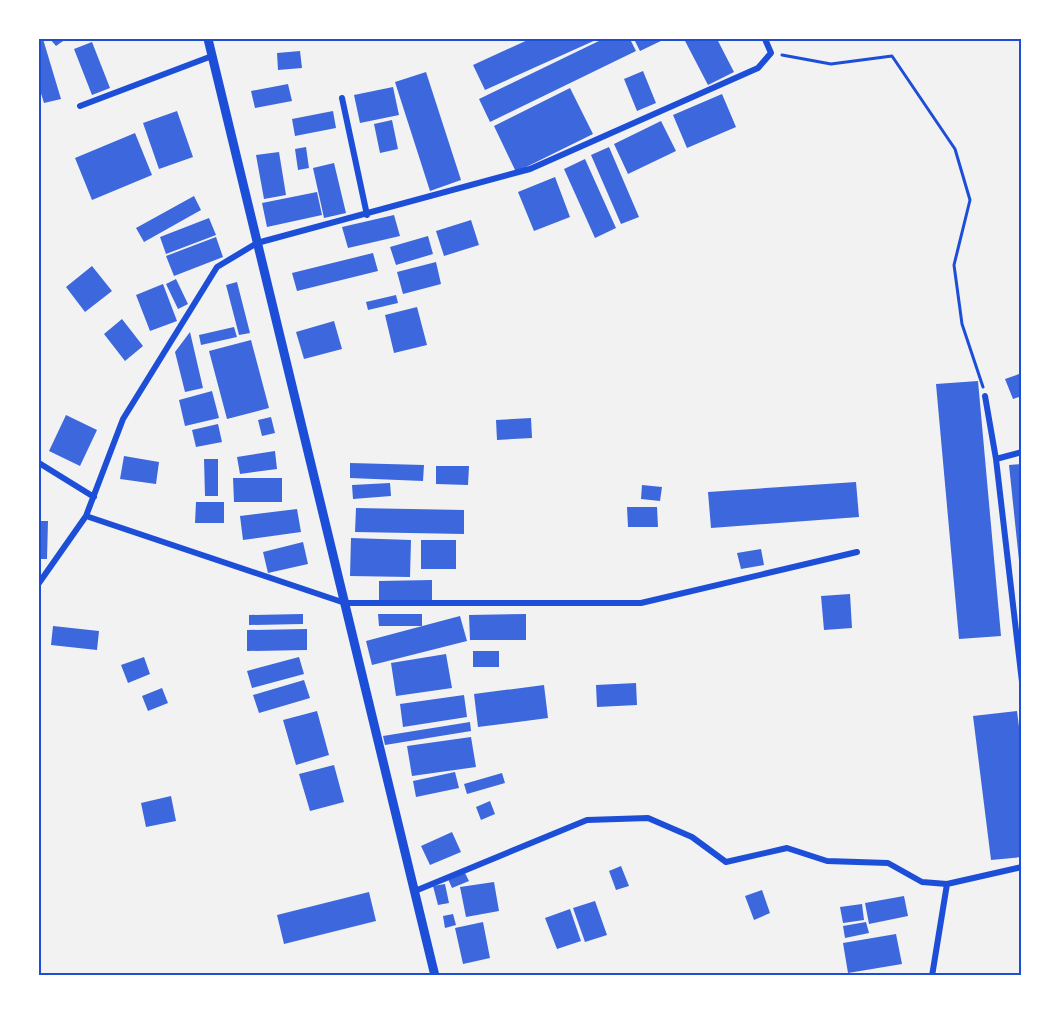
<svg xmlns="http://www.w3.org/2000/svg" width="1061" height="1015" viewBox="0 0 1061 1015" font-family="Rubik,sans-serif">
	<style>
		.building { fill: #3d67dc }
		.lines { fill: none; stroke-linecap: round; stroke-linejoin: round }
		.path { stroke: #1d4ed8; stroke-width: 3 }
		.minor { stroke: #1d4ed8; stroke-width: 6 }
		.tertiary { stroke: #1d4ed8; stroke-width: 9 }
		.neatline { fill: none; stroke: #1d4ed8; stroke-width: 2 }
	</style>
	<rect width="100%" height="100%" fill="#f2f2f2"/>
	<!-- building -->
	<path class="building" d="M39,39H43L61,99L44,103L39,87Z
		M50,39H66L56,46Z
		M530,39H598L485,90L473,65Z
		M603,39H630L636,51L490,122L479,99Z
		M634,39H665L640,51Z
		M684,39H717L734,72L708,85Z
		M92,42L110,88L92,95L74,49Z
		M300,51L302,68L278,70L277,53Z
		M643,71L656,103L637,111L624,79Z
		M426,72L461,180L430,191L395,82Z
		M288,84L292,101L255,108L251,91Z
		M393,87L399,115L360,123L354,95Z
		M570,88L593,134L516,172L494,126Z
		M722,94L736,127L687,148L673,115Z
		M177,111L193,157L159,169L143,123Z
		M333,111L336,128L295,136L292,119Z
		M392,120L398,149L380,153L374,124Z
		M661,121L676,151L628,174L614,144Z
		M135,133L152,175L92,200L75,158Z
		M306,147L309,168L298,170L295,149Z
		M609,147L639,217L621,224L591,155Z
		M279,152L286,195L264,199L256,155Z
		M585,159L616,228L595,238L564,169Z
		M334,163L346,213L324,218L313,168Z
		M555,177L570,217L534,231L518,192Z
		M317,192L322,215L267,227L262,203Z
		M194,196L201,210L144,242L136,228Z
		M394,215L400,236L348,248L342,227Z
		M209,218L216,235L166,254L160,237Z
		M471,220L479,245L444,256L436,231Z
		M428,236L433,254L396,265L390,247Z
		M216,237L223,257L174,276L166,256Z
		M373,253L378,271L297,291L292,273Z
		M436,262L441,284L403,294L397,272Z
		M92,266L112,291L85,312L66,287Z
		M176,279L188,304L178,309L166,284Z
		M237,282L250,333L239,335L226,285Z
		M163,284L177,321L150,331L136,295Z
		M396,295L398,303L368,310L366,302Z
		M417,307L427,345L394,353L385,315Z
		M122,319L143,346L125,361L104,334Z
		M334,321L342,349L304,359L296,332Z
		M234,327L237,337L201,345L199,335Z
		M190,332L203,388L185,392L175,352Z
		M251,340L269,408L227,419L209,351Z
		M1022,373V396L1013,399L1005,379Z
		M978,381L1001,636L959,639L936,384Z
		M212,391L219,418L185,426L179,400Z
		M66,415L97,430L80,466L49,451Z
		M271,417L275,433L262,436L258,420Z
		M531,418L532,438L497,440L496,420Z
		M218,424L222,442L196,447L192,430Z
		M275,451L277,469L240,474L237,457Z
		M124,456L159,462L156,484L120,479Z
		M204,459H218V496H205Z
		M350,463L424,465L423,481L350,478Z
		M1022,464V570H1020L1009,465Z
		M436,466H469L468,485L436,484Z
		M233,478H282V502H234Z
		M856,482L859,517L711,528L708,492Z
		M390,483L391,496L353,499L352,485Z
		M642,485L662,487L660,501L641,499Z
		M196,502H224V523H195Z
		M627,507H657L658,527H628Z
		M356,508L464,510V534L355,532Z
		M297,509L301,532L243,540L240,516Z
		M39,521H48L47,559H39Z
		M351,538L411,540L410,577L350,576Z
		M421,540H456V569H421Z
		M303,542L308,564L268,573L263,552Z
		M761,549L764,565L741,569L737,553Z
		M432,580V600H379V581Z
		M850,594L852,628L824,630L821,596Z
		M303,614V624L249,625V615Z
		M378,614H422V626H379Z
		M526,614V640H470L469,615Z
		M460,616L467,641L372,665L366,641Z
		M53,626L99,631L97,650L51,645Z
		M307,629V650L247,651V630Z
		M473,651H499V667H473Z
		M446,654L452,688L396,696L391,663Z
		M144,657L150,674L128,683L121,665Z
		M299,657L304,674L252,688L247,671Z
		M304,680L310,698L259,713L253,695Z
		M636,683L637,705L597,707L596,685Z
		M544,685L548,718L478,727L474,694Z
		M162,688L168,703L148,711L142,696Z
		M464,695L467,717L403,727L400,704Z
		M317,711L329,755L296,765L283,720Z
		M1017,711L1022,750V857L991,860L973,716Z
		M470,722L471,731L385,745L383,736Z
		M471,737L476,767L412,776L407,746Z
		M334,765L344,802L310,811L299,774Z
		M455,772L459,788L416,797L413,781Z
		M502,773L505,783L467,794L464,784Z
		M171,796L176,821L146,827L141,803Z
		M490,801L495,814L481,820L476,807Z
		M452,832L461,852L430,865L421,846Z
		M621,866L629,886L616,890L609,871Z
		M465,873L469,881L452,888L448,879Z
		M494,882L499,911L466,917L460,887Z
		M445,884L449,903L438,905L433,886Z
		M762,890L770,913L754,920L745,896Z
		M369,892L376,921L284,944L277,915Z
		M904,896L908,916L869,924L865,903Z
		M595,901L607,935L585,942L573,908Z
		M862,904L864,920L843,923L840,907Z
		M570,909L581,941L557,949L545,918Z
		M453,914L456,925L445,928L443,916Z
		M483,922L490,958L463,964L455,928Z
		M866,922L869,933L845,938L843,926Z
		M896,934L902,964L848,973L843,943Z"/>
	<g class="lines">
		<!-- path -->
		<path class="path" d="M782,55L831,64L892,56L955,149L970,200L954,265L962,324L983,387"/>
		<!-- minor -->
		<path class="minor" d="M342,98L367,215
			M80,106L212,56
			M985,396L996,459L1022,682
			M996,459L1022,452
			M39,463L94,497
			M86,516L345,603H641L857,552
			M39,583L86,516L123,419L217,267L257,243L530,169L758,68L771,53L765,39
			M415,891L587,820L648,818L692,837L726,862L787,848L827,861L888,863L922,882L947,884L1022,867
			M932,976L947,884"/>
		<!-- tertiary -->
		<path class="tertiary" d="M208,39L435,976"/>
	</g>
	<!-- border -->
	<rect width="1061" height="1015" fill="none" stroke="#ffffff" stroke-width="81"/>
	<rect x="40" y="40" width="980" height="934" class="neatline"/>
</svg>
